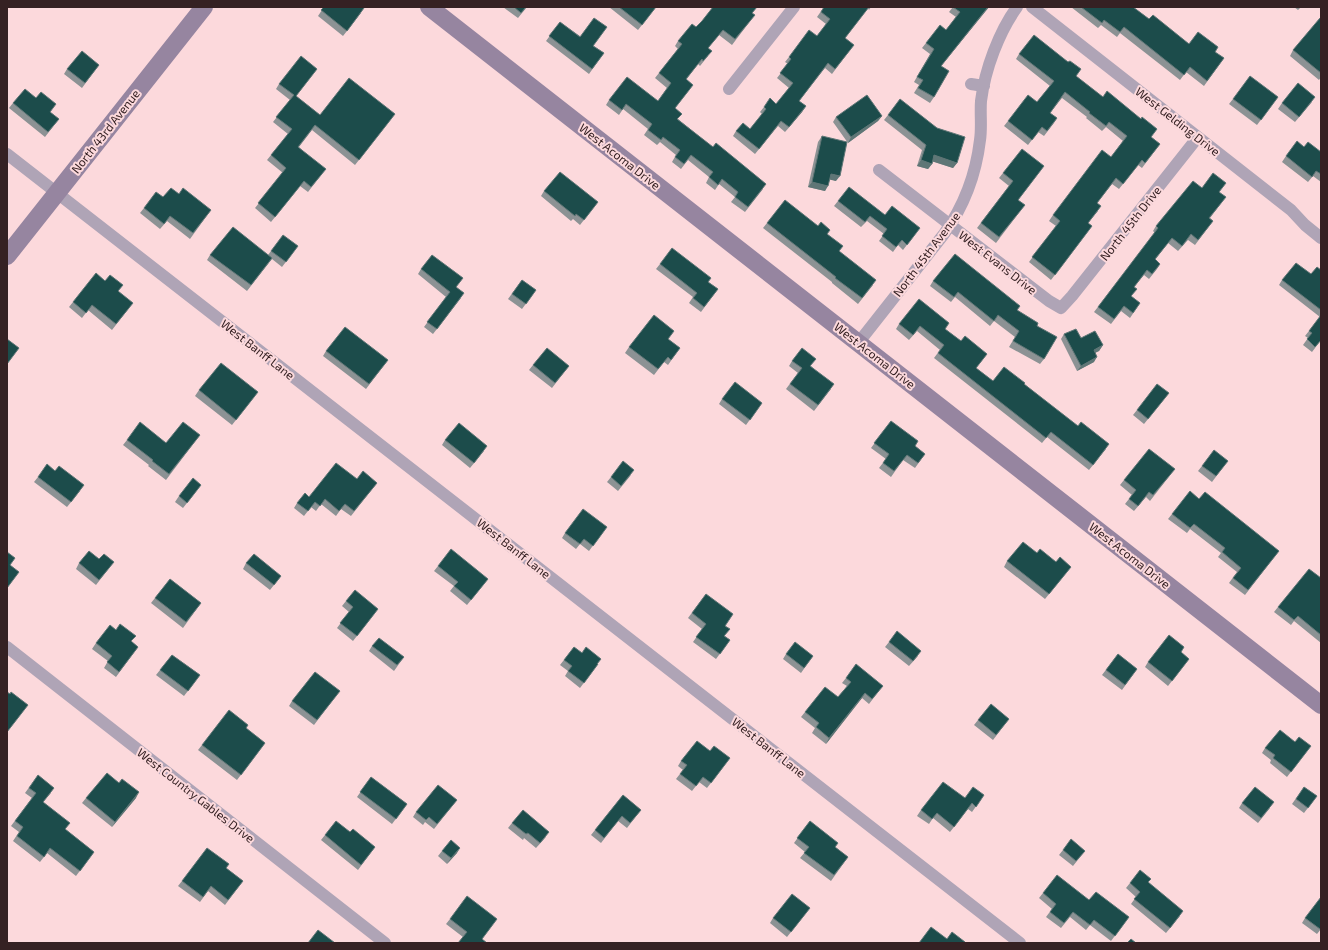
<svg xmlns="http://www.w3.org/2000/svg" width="1328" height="950" viewBox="0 0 1328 950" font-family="'Exo 2',sans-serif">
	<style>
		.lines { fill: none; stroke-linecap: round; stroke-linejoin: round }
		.street { stroke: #afa4b6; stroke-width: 12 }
		.secondary { stroke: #9685a0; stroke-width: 18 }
		.wall { fill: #8c9294 }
		.shaded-wall { fill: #5f7676 }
		.building { fill: #1c4c4b; stroke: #5f7676 }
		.labels { text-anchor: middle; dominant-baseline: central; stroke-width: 4; stroke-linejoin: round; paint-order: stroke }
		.street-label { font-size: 12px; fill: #352123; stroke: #fcd9dc }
	</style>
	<rect width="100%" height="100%" fill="#fcd9dc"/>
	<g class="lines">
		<!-- street -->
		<path class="street" d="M1032,7L1291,210L1305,225L1321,238
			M971,84L984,86
			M729,89L794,7
			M7,154L1020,943
			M879,170L1049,301L1061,308L1072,296L1198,137
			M859,342L944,234C964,206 976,174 980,140C982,127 980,114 981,101C985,69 999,32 1017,7
			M7,647L385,943"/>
		<!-- secondary -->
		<path class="secondary" d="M429,7L1321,705
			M7,256L204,7"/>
	</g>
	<!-- wall -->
	<path class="wall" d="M324,7L361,13L343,36L318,16Z
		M503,7H527L518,18Z
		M609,7H658L657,8L656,7L638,30Z
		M713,7H757L752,13L751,20L732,45L719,35L708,48V56L700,66L698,64L686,80L689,90L675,108L678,119L763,189L745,212L731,202L735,197L719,184L715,190L706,183L709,177L688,160L681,169L672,162L676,155L660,142L657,145L644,135L648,129L623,109L619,115L606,105L609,100L658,101L667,88L655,78L678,49L675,46L678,41L696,27L702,21Z
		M824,7H871L869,10L868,8L845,38L850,50L832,74L825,68L799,101L806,106L802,112L785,132L778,126L755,154L733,136L736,131L750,129L762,114L760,112L764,107L776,104L789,88L777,78L788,64L785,62L789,57L817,36L826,24L817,17Z
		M953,7H989L941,66L934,97L930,103L914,93L919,85L914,82L930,54L922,48L926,43L946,30L956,17L949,12Z
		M1071,7H1133L1149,19L1189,44L1215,52L1224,58L1204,86L1186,72L1180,80L1120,33L1117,37L1101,25L1098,28Z
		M1294,7H1301L1298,10Z
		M1321,19V77L1319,80L1290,56L1293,50Z
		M560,22L604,53L589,74L546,41Z
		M1019,54L1076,76L1160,144L1142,168L1138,165L1119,189L1112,184L1097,203L1098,211L1088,223L1092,226L1051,280L1029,262L1056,226L1049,221L1053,215L1111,157L1123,141L1106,127L1102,131L1086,118L1087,117L1062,98L1050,113L1057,118L1054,123L1044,136L1038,132L1028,145L1004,126L1008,121L1037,102L1050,86L1016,59Z
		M99,65L82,88L64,74L67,69Z
		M317,69L296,96L320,115L391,119L355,165L312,130L299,147L322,174L308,192L300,186L271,222L255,208L283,173L267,160L288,134L273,122L290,100L276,89L279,84Z
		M1278,97L1257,125L1229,104L1233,99Z
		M36,98L50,112L59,119L45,137L9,108L13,103Z
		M1312,102L1295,122L1278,109L1282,103Z
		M888,115L957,163L953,168L932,161V164L928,169L917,166L922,150L884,120Z
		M882,116L878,121L848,143L833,122L836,117Z
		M822,136L836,181L830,179L825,191L808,187L818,142Z
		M1304,147L1321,152V182L1313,176L1308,182L1282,162L1286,156Z
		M1040,171L1018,200L1021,210L996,243L977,228L1009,186L999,178L1003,173Z
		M1202,188L1219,192L1222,202L1210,218L1213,221L1195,245L1188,240L1178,251L1168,243L1155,260L1160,264L1157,269L1149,279L1144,275L1134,287L1131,297L1140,303L1130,318L1121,311L1111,324L1094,312L1155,233L1153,231L1156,226Z
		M544,191L594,207L580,225L573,219L571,221L541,196Z
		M179,194L211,210L190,239L167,221L160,229L140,213L144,208L163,197Z
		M838,201L885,215L916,233L903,250L898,245L893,252L879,241L884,234L867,221L861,227L834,206Z
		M767,223L827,234L839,251L873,285L858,304L832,283V282L763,228Z
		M271,251H294L282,267L272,259L247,291L207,260L210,255H268Z
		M660,264L708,282L718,289L701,312L689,303L693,297L656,269Z
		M421,269L461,298L433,334L424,327L446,297L418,274Z
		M1321,270V340L1312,352L1303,345L1308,338L1305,336L1320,317L1279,285L1282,280L1311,274Z
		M522,280L536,290L522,309L508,299Z
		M933,281L1017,311L1037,326L1044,359L1040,364L1009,347L1015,337L994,321L990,326L955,297L951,302L930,286Z
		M118,291L129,308L112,330L88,310L82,318L69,307L73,302Z
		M899,324L945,329L961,341L987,354L976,368L993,381L1024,384L1106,449L1089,470L1047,437L1042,443L934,358L940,350L917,331L909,340L896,329Z
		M1064,334L1081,338L1103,345L1099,351L1095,353L1094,362L1077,371L1061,339Z
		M668,339L680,348L668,365L664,362L654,375L625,353L629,347Z
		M326,351L388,360L366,389L323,356Z
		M792,361L811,366L831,389L814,411L786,389L798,373L789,366Z
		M533,365L569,366L552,388L529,370Z
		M199,390L254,397L232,425L195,396Z
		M1169,393L1144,424L1133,415L1137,410Z
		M722,399L762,403L746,425L719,404Z
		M891,421L915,446L925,454L915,468L903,460L891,477L879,468L886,459L871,448Z
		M200,435L166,480L148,466L149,465L123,445L127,440L166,443Z
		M445,440L484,451L470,468L442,445Z
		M1202,466H1224L1212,482L1198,471Z
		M55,471L80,491L67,507L34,482L38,477Z
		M1171,474L1150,501L1146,497L1134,511L1125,504L1132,495L1120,485L1124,480Z
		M631,475L618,491L607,482L611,477Z
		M357,479L377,483L351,516L341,509L336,516L321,504L316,511L311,507L304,516L294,508L297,503L309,497Z
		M201,485L183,508L175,502L179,496Z
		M1199,499L1279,551L1245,595L1229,583L1237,572L1218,557L1221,553L1190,529L1187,533L1168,519L1172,514Z
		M603,532L589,551L580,544L576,549L562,538L565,533Z
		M1037,553L1056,562L1071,567L1045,599L1004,567L1007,561Z
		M79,563L110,567L96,585L76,569Z
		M246,563L281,576L270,590L243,569Z
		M438,566L488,579L467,605L450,591L454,586L434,571Z
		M1321,578V643L1294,621L1291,625L1274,612L1278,607Z
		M170,579L201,603L183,628L151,603Z
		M706,594L725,626V636L730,640L716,659L693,642L702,629L688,618Z
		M346,601L374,614L353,641L337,628L349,612L342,606Z
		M132,642L138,647L116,677L104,668L108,661L92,649L96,643Z
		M889,642L918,656L909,666L885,647Z
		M372,646L404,657L394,671L369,651Z
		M574,647L598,664L580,688L565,676L568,671L560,665Z
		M1184,647L1181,652L1189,659L1168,686L1145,667L1148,662Z
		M786,654L813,656L801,673L783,659Z
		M1118,654L1137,669L1122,690L1102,675Z
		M172,655L200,675L184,696L156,675Z
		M846,678L879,691L869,704L862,698L826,744L812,733L815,728L801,717L805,712L838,697L847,686L842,683Z
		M336,696L314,725L289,706L292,701Z
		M1009,719L993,740L974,725L978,720Z
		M246,728L265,743L237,780L198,750L202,745Z
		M1265,748L1307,751L1287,777L1270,763L1271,760L1262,753Z
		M710,751L730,758L707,788L699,782L692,791L676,779L683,770L678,766L681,761Z
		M38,775L51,793L43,802L65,829L94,852L76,876L47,853L40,862L13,841L19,832L11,826L32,798L25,793Z
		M371,777L407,804L392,824L357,797Z
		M119,783L136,798L112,827L82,803L86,798Z
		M1304,787L1317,796L1304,813L1292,804Z
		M623,795L641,810L627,828L618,821L601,843L591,835Z
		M984,795L972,812L968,809L950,832L933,818L929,824L917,816L921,810L965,798Z
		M457,800L434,829L425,822L423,825L413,817L416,812Z
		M1242,803L1270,808L1258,823L1239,808Z
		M810,821L835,847L848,857L831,881L800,858L805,852L794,843Z
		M512,823L546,837L536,848L524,838L523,840L508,828Z
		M350,832L375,847L358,870L321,840L325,835Z
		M1063,850L1085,851L1073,866L1059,855Z
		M442,851L457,853L447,864L438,856Z
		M226,868L243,881L225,905L208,891L200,902L178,886L182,881Z
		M1130,883H1148L1180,916L1166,933L1131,904L1136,897L1126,888Z
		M1043,893L1089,900L1129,917L1111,941L1090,925L1086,930L1070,917L1061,928L1046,917L1052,909L1039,898Z
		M806,913L787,937L770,923L773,918Z
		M1305,918L1321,929L1317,934L1302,923Z
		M450,919L482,939L463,937L446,924Z"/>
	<!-- shaded-wall -->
	<path class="shaded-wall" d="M988,7H989L937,71L941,66Z
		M806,106L802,112L785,132L789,127Z
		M882,116L878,121L848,143L851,137Z
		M934,155L957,163L953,168L931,161Z
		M921,160L932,164L928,169L917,166Z
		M831,174L840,176L836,181L827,179Z
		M812,182L828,186L825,191L808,187Z
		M1103,345L1099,351L1090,355L1094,350Z
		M1097,357L1094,362L1077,371L1081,366Z
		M865,693L862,698L826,744L829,738Z
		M139,792L136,798L112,827L115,822Z
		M460,848L457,853L447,864L451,858Z"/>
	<!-- building -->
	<path class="building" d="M324,7H363L364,8L347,31L321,10Z
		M514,7H526L521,13Z
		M619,7H656L642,25Z
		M713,7H757L752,13L755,15L735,39L723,30L708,48L712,51L703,61L702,59L686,79L693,85L675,108L682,114L677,119L713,147L716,143L766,184L748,207L735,197L738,192L722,179L718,185L709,177L713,172L691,155L684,164L675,157L680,150L663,137L661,140L648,130L652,124L626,104L622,110L609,100L627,77L658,101L671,83L659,73L682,44L678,41L692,24L696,27L702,21Z
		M824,7H869L845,38L854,45L835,69L828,63L799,101L806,106L789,127L781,121L759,149L736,131L743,123L750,129L766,109L764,107L770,98L776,104L793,83L780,73L791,59L789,57L809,30L817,36L830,19L821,12Z
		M953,7H988L941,66L949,71L934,97L918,88L923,80L917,77L934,49L926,43L940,25L946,30L960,12Z
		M1081,7H1133L1149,19L1153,15L1189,44L1198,32L1218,47L1215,52L1224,58L1207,81L1190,67L1184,75L1124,27L1120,32L1104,20L1102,23Z
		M594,18L607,27L593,46L604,53L592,69L549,36L560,22L580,37Z
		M1320,18L1321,19V73L1293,50Z
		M1034,35L1068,62L1070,61L1081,69L1076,76L1103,97L1107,91L1141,119L1142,117L1157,129L1151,137L1160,144L1145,163L1142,160L1123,184L1116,178L1097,203L1101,206L1088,223L1092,226L1055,275L1032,257L1060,221L1053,215L1102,150L1111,157L1127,136L1109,122L1106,126L1089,113L1090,112L1065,92L1050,113L1057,118L1047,131L1042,127L1032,140L1008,121L1028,95L1037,102L1054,81L1019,54Z
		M82,51L99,65L85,83L67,69Z
		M301,56L317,69L296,96L320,115L349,78L395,114L359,160L315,125L298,147L326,169L311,187L304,181L275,217L258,203L286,168L271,155L292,129L276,117L294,95L279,84Z
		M1250,76L1278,97L1261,120L1233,99Z
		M1298,83L1315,97L1299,117L1282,103Z
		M25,89L36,98L41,92L56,104L50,112L59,119L48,132L13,103Z
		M867,95L882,116L851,137L836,117Z
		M900,99L937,128L965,137L957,163L934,155L932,164L921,160L926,145L888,115Z
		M822,136L847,142L840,176L831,174L828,186L812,182Z
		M1297,141L1304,147L1308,142L1321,152V174L1316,171L1312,177L1286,156Z
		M1022,149L1044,166L1018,200L1025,205L999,237L981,223L1013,181L1003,173Z
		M560,172L598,202L584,220L576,214L575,216L544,191Z
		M1213,173L1226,183L1219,192L1226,197L1209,218L1213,221L1198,240L1191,234L1182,246L1172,238L1155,259L1160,264L1152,274L1147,270L1134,287L1137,289L1131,296L1140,303L1133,313L1124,306L1114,319L1098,307L1158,228L1156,226L1193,181L1202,188Z
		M849,187L885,215L892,206L920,228L907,245L902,240L896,247L882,236L887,229L870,216L865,222L838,201Z
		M171,188L179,194L183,188L211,210L193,233L170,216L164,224L144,208L156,192L163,197Z
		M785,200L818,226L821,222L830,230L827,234L843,246L839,251L876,280L862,298L835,278L836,277L767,223Z
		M233,227L272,258L251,285L210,255Z
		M283,235L298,246L286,262L271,251Z
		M672,248L711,278L708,282L718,289L704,307L693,298L697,293L660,264Z
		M955,254L1020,306L1017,310L1038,323L1037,326L1057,337L1044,359L1013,341L1019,331L998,315L994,321L958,292L954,297L933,281Z
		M432,255L463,278L456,287L464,293L437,329L427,322L450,292L421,269Z
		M1296,263L1311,274L1317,267L1321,270V310L1282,280Z
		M96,273L105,281L110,275L123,285L118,291L133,303L116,324L92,305L86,313L73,302Z
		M522,280L536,290L526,304L512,294Z
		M919,299L949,323L945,329L961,341L965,336L987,354L976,368L993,381L1004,367L1025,383L1024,384L1078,426L1081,422L1109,444L1093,465L1051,432L1046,438L938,353L944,345L920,326L913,335L899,324Z
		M654,315L674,331L668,339L680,348L671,360L668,357L658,369L629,347Z
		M1321,315V340L1315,347L1307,339L1312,333L1309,331Z
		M345,327L388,360L369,384L326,351Z
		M1076,329L1081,338L1095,331L1103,345L1094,350L1097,357L1081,366L1064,334Z
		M7,339L19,348L7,364Z
		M547,348L569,366L555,383L533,365Z
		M802,348L816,359L810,366L834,384L818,405L790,384L802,368L792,361Z
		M221,363L258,392L236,420L199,390Z
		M735,382L762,403L750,420L722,399Z
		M1157,384L1169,393L1148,419L1137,410Z
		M891,421L918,441L915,446L925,454L918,463L907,455L894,471L883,463L889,454L874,443Z
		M140,422L166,443L183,422L200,435L169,474L152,461L153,460L127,440Z
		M459,423L487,446L474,463L445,440Z
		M1149,449L1175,469L1153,495L1149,492L1138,506L1129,499L1136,490L1124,480Z
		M1214,450L1228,461L1216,476L1202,466Z
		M623,461L634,470L621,486L611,477Z
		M336,463L357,479L363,471L377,483L354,511L345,504L339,511L325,499L320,506L315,502L308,511L297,503L305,493L309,497Z
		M47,464L55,471L59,466L84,485L71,502L38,477Z
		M193,478L201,485L187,503L179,496Z
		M1190,491L1199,499L1205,492L1279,551L1248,590L1233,578L1241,568L1222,552L1225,548L1194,524L1190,528L1172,514Z
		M583,509L607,527L593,546L584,539L580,544L565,533Z
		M1023,542L1037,553L1040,549L1056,562L1060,557L1071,567L1049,594L1007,561Z
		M451,549L488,579L471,600L454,586L458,582L438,566Z
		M89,551L99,559L104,554L114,562L99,580L79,563Z
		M7,552L15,558L10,565L19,572L7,588Z
		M254,554L281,576L274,585L246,563Z
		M1309,569L1321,578V635L1298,616L1294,620L1278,607Z
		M170,579L201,603L186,622L155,598Z
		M355,590L378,609L357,636L340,623L353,607L346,601Z
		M706,594L733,614L725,626L730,629L724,636L730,640L720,654L696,637L706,624L692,613Z
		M120,624L136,636L131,641L138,647L119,672L107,662L112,656L96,643L110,625L116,630Z
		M897,631L921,651L913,661L889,642Z
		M1169,635L1184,647L1181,652L1189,659L1172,681L1148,662Z
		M379,638L404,657L397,665L372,646Z
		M795,642L813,656L804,668L786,654Z
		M574,647L582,653L586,647L601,659L597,664H598L584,683L568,671L572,666L564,660Z
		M1118,654L1137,669L1125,685L1106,670Z
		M172,655L200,675L188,691L160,670Z
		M856,664L883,686L872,699L865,693L829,738L816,727L819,723L805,712L825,687L838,697L851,682L846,678Z
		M315,672L340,691L317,720L292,701Z
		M7,692L10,694L11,692L28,705L7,732Z
		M991,704L1009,719L996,735L978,720Z
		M229,710L248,725L246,728L265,743L241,775L202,745Z
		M1280,730L1295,742L1299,737L1311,746L1291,772L1273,758L1275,755L1265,748Z
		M697,741L710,751L714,746L730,758L711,783L703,777L696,786L680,774L687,765L681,761Z
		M107,773L119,783L122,779L139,792L115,822L86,798Z
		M38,775L54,788L43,802L70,823L65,829L94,852L80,871L50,848L44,857L17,836L23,827L15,821L36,793L29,788Z
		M371,777L407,804L396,819L360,792Z
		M943,782L965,798L973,787L984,795L976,807L972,803L954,827L937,813L932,819L921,810Z
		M438,785L457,800L437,824L429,817L426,820L416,812Z
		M1255,787L1274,802L1261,818L1242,803Z
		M1304,787L1317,796L1308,808L1296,799Z
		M623,795L641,810L630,823L622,816L604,838L595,830Z
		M523,810L549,832L540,843L528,833L526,834L512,823Z
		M336,821L350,832L353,829L375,847L361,865L325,835Z
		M810,821L838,843L835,847L848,857L834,875L804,853L809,847L797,838Z
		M1071,839L1085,851L1076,861L1063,850Z
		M451,840L460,848L451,858L442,851Z
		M207,848L229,864L226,868L243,881L228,900L211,886L203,897L182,881Z
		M1140,870L1151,879L1148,882L1183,911L1170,928L1134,899L1140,892L1130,883Z
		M1057,875L1089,900L1096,892L1129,917L1115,936L1094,920L1090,925L1073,912L1064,923L1050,912L1056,904L1043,893Z
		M792,894L810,908L791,932L773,918Z
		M467,896L497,919L482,939L487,943H458L467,932L450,919Z
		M1321,897V929H1320L1305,918Z
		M931,927L947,939L952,932L965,942L964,943H919Z
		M318,930L335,943H308Z
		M1131,939L1136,943H1127Z"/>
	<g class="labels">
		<!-- street labels -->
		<g class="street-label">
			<text transform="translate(1178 121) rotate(38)">West Gelding Drive</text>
			<text transform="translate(105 131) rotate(-52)">North 43rd Avenue</text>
			<text transform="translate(620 156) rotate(38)">West Acoma Drive</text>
			<text transform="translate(1130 223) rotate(-52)">North 45th Drive</text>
			<text transform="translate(926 254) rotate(-53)">North 45th Avenue</text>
			<text transform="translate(998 262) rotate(38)">West Evans Drive</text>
			<text transform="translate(258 349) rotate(38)">West Banff Lane</text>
			<text transform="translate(875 355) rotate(38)">West Acoma Drive</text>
			<text transform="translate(514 548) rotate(38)">West Banff Lane</text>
			<text transform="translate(1130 555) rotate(38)">West Acoma Drive</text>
			<text transform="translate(769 747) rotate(38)">West Banff Lane</text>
			<text transform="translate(196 795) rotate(38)">West Country Gables Drive</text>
		</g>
	</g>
	<!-- border -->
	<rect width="1328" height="950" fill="none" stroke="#352123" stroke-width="16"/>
</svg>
